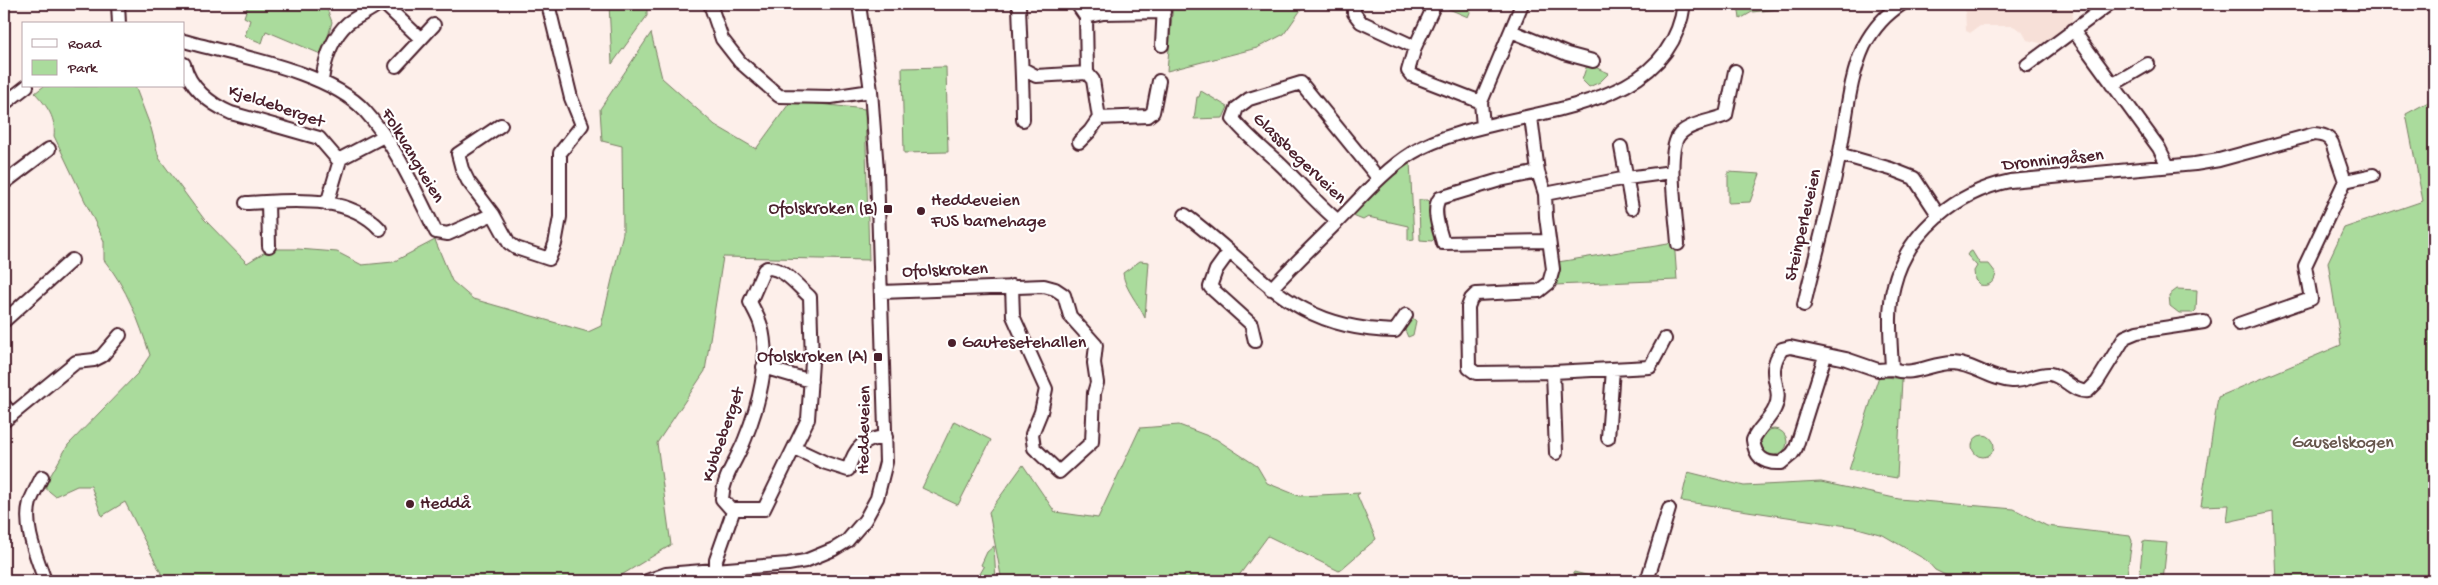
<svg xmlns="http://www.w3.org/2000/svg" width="2438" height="585" viewBox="0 0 2438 585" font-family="'Gochi Hand',sans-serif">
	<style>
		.built { fill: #f7e0d8 }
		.green { fill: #aadb9c; stroke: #7a7d64 }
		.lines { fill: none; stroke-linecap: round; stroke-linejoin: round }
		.minor-casing { stroke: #4a1f2b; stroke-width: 16 }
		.minor { stroke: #fff; stroke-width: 12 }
		.poi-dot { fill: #4a1f2b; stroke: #fff; stroke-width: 2 }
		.labels { text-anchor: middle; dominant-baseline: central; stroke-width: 4.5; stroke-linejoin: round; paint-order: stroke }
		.street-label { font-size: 18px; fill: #4a1f2b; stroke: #fff }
		.poi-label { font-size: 18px; fill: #4a1f2b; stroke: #fff; text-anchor: start }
		.park-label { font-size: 18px; fill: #67574d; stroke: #fff }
	</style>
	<rect width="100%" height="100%" fill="#fdefea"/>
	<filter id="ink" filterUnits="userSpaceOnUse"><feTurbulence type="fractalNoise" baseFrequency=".02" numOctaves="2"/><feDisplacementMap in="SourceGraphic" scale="10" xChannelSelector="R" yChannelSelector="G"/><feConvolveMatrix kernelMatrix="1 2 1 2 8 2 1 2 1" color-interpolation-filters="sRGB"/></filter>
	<g filter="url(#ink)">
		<!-- built -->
		<path class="built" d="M1965,4H2075L2071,24L2044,44L2027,40L2022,31L2013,26H1980L1970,33L1966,31Z"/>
		<!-- green -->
		<path class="green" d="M244,4H325L332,22L323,55L266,31L262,43L245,36L250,20L244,17L248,5Z
			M609,4H647V16L612,64Z
			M1173,4H1305L1284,34L1257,48L1167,71Z
			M1444,4L1473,5L1468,17L1449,9Z
			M1738,4H1803L1806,6L1752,12L1740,19Z
			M651,33L662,78L715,125L756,149L791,101L865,109L869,260L723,257L705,371L657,443L671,545L620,576L616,581H165L125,502L102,516L91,486H77L55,496L44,487L68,445L138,373L150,355C139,321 127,288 104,260V241L54,136C56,118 48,107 35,93L44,86H135L151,128L159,158L204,219L247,263L270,249H298L337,252L362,265L393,262L435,240L452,281L473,299L588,332L601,326L623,233L622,146L602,141L600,109Z
			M1588,62L1599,69L1609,73L1600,82L1589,87L1582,80Z
			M946,67L948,152L904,153L902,68Z
			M1201,91L1228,107L1223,118L1194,119L1197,97H1199Z
			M2434,99V581H2276L2273,512L2227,522L2229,505L2201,506L2218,397L2341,345L2328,262L2344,228L2423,201L2406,114Z
			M1410,161L1414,239L1408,240V226L1368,217L1363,220L1353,216L1355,211L1392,174Z
			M1728,172L1760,174L1750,202L1728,203Z
			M1419,200H1428L1432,204L1437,236L1432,241L1420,240Z
			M1674,239L1677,280L1555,285L1558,278V262L1668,244Z
			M1972,251L1980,264H1989L1996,273C1995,282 1989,287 1980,285L1975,280L1974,271L1977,266L1967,255L1969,252Z
			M1140,261L1149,262L1145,318C1139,304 1124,288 1123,273Z
			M2177,289L2197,290L2196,310L2193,313H2179L2170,306L2169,295Z
			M1409,315L1416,321L1413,335L1408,337L1404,328Z
			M1879,376L1902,379L1897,478L1849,470Z
			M954,421L991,440L958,505L922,488Z
			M1179,425L1216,439L1257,466L1267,483L1299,496L1360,493L1357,495L1376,539L1339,571L1268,536L1235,581H1002L989,512L1023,465L1055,512L1098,518L1140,428Z
			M1761 442a13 13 0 1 1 26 0a13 13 0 1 1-26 0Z
			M1972 446a11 11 0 1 1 22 0a11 11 0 1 1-22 0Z
			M1688,472L1744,486L1821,482L1899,499L2014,509L2047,526L2130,536L2132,541L2126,581H1957L1935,570L1926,560L1883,535L1854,527L1681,501Z
			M2143,541L2167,543L2163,581H2139Z
			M994,546L996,581H976L984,567L981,565L987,552Z
			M1574,572L1598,578V581H1568Z"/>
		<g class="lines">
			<defs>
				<path id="minor" d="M118,4L119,24
					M384,4L421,39
					M710,4L722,39L740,62L779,96L831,97L871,91
					M1019,4C1020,43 1023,81 1023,120
					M1077,4L1086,17L1087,73L1093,80L1099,118
					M1354,4V13L1361,22L1415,47L1435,4
					M1086,17L1103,13L1164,12
					M2073,30L2159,148L2168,166
					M1511,31L1567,54L1593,61
					M184,41C236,56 329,71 365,111C396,145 416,192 436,232L448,234L493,214
					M1162,45L1164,5
					M1415,47L1408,71L1411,75L1481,102
					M184,64C189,87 210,104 231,113L319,138L338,160L384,136
					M2027,65L2109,4
					M396,66L434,25
					M1023,69L1036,76L1087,73
					M322,80C325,59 331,38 348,23C358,16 369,11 379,4
					M2112,85L2148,64
					M4,104L27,86
					M1531,117L1538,172L1545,194L1546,217L1553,269L1549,283L1539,291L1476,294L1471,299L1468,307L1469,368L1476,373L1553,372L1556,453
					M501,125L458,154L462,169L468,181L493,214L509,243L516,248L549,259L555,244L560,217V153L582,125L571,98L548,4
					M1483,127L1481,102L1522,4
					M1079,142L1090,131L1099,118L1148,116L1153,112L1159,81
					M1621,147L1632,208
					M1839,154L1891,169L1914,178L1939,216
					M1538,172L1500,180L1440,198C1431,209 1440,231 1443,243L1549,241
					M2345,181L2373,175
					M4,183L49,149
					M1545,194L1627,178L1672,172
					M268,202L269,246
					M246,203C289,201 347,193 380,229
					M327,204L340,160
					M1185,215C1261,271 1289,329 1395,331L1406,315
					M1338,221C1316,203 1299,182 1279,163C1263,149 1247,136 1233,119L1237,108L1249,99L1301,83L1379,179
					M1678,244C1677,221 1665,149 1680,134C1690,123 1713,121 1726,115L1735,71
					M1229,252L1216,270L1210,287L1251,324L1255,341
					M767,268C785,268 797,286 810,297L812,362L808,419L764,509H734L730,508L722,499C723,476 737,460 745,439C758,407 771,361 761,326C759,318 754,310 750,302L764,270Z
					M1271,289C1292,266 1315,244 1337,222C1361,198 1383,171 1412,153C1493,103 1668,127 1684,4
					M881,292L1044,286L1055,289L1064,295L1070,316L1096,345L1094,363L1097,383L1094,393L1092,442L1059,472L1034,448L1032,434L1041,412L1046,389L1013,316L1012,286
					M1804,305C1816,252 1832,199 1841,146C1847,113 1850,76 1864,46C1873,29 1886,14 1902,4
					M4,321L72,260
					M1825,356L1796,448L1792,454L1781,463C1764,464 1755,457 1753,440C1758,428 1770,420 1775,408C1785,387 1763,376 1782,349L1790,347L1846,359L1878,370L1892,369C1891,343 1887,311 1894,285C1907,232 1957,192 2010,181L2195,164L2219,160L2314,134C2323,135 2328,136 2332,143L2345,181L2305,266L2311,299L2239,324
					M763,367L811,381
					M1892,369C1914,377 1931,363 1952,363C1974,364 1991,380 2012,381C2025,382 2037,373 2050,374C2064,376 2073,393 2088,391L2097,382L2125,337L2137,332L2204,322
					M1553,372L1650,367L1665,339
					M4,405L12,415
					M4,421L76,362L94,360L102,356L120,335
					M1608,438L1613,369
					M794,448L826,463L848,470C855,447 863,439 886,437
					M42,477C38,485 33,494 30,502C23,527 37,557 45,581
					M716,569V560L734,509
					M647,581L666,574L788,564L805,561L834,549L847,541L865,520L877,498L886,462L877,170L871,91L859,4
					M1647,581L1669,509"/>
			</defs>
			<!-- minor casing -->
			<use href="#minor" class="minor-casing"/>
			<!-- minor -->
			<use href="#minor" class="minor"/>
		</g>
	</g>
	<!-- markers -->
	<g class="poi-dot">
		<rect x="883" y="204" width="10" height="10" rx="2.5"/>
		<circle cx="921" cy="211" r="5"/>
		<circle cx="952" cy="343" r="5"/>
		<rect x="873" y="352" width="10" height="10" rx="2.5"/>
		<circle cx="410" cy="504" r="5"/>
	</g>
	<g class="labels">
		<!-- street labels -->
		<g class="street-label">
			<text transform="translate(276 107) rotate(19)">Kjeldeberget</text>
			<text transform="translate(412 156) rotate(59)">Folkvangveien</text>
			<text transform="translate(1299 159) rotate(44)">Glassbegerveien</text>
			<text transform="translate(2053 161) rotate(-6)">Dronningåsen</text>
			<text transform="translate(1804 225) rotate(-77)">Steinperleveien</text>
			<text transform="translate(945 271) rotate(-2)">Ofolskroken</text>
			<text transform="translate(865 430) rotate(-89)">Heddeveien</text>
			<text transform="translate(724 435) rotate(-71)">Kubbeberget</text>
		</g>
		<!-- poi labels -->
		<g class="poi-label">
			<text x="931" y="201">Heddeveien<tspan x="931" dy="21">FUS barnehage</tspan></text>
			<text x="878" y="209" text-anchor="end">Ofolskroken (B)</text>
			<text x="962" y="343">Gautesetehallen</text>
			<text x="868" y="357" text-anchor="end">Ofolskroken (A)</text>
			<text x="420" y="504">Heddå</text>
		</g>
		<!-- park labels -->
		<g class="park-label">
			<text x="2343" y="443">Gauselskogen</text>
		</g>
	</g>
	<!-- margin -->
	<rect width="2438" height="585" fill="none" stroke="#fff" stroke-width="20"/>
	<rect x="10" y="10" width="2418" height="565" fill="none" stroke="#4a1f2b" stroke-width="2" filter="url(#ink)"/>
	<!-- legend -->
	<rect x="22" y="22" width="162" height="65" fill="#ffffff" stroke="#b7a5aa"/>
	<rect x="32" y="39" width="25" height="8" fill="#ffffff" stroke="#b7a5aa"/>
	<text x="68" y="48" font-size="15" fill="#4a1f2b">Road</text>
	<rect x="32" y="60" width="25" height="15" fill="#aadb9c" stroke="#b7a5aa"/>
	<text x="68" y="72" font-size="15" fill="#4a1f2b">Park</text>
</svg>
